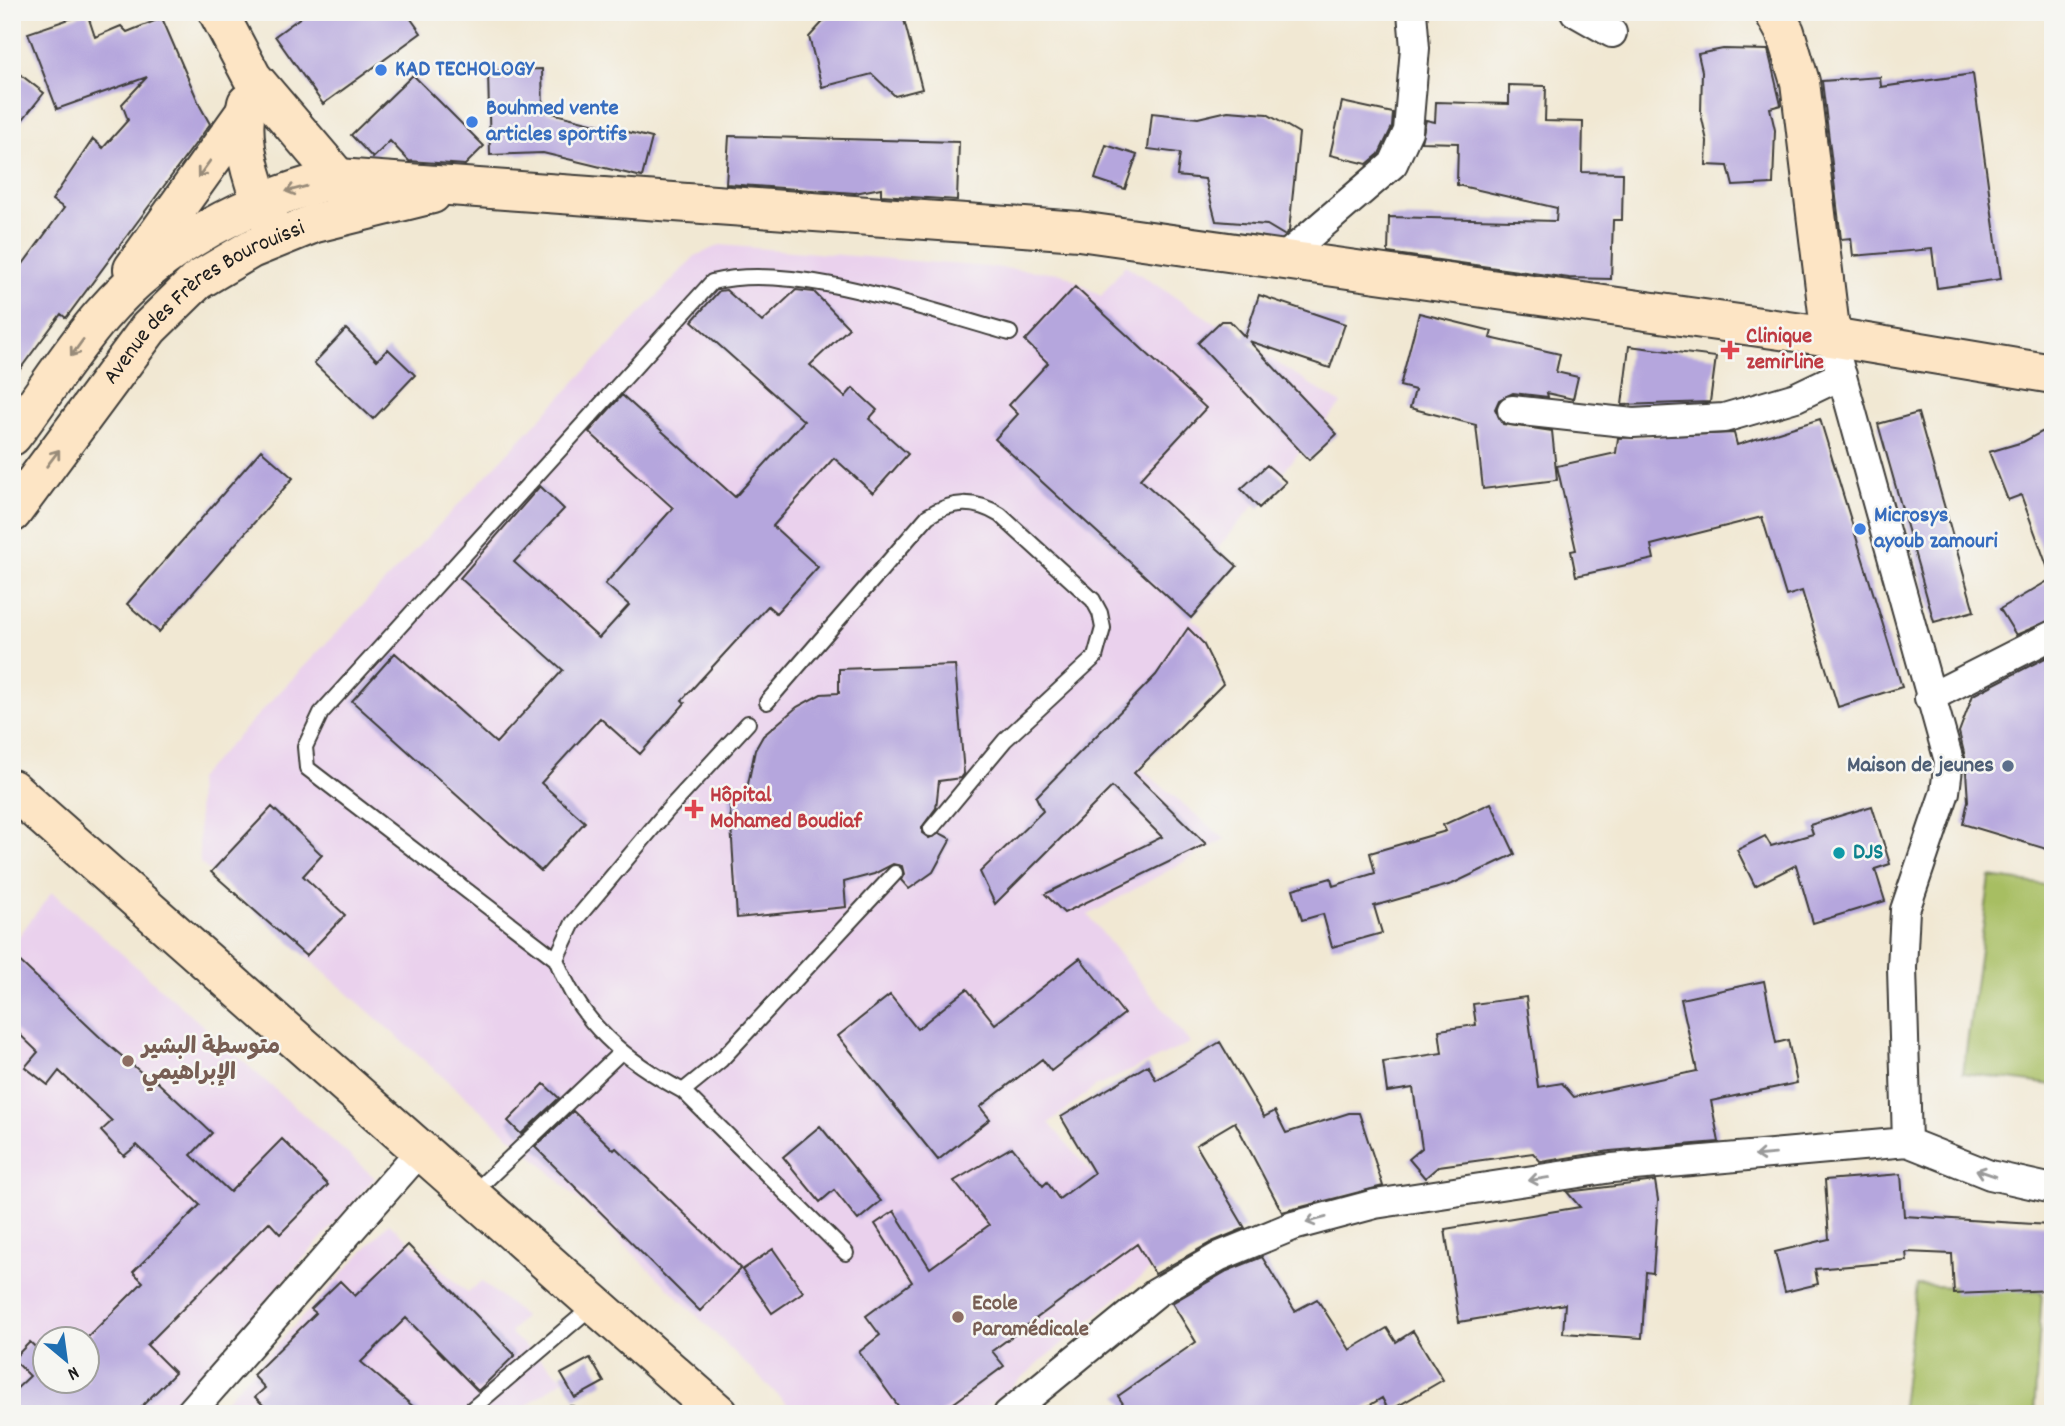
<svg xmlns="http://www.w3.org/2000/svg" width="2065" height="1426" viewBox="0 0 2065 1426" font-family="Dekko,'Playpen Sans Arabic',sans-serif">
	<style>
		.built { fill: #ead1ed; fill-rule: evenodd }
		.green { fill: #a7be62; stroke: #626d3f; stroke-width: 2 }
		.building { fill: #b5a6dd }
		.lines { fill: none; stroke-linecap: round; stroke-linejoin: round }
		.lane-casing { stroke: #3c3b37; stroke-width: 18 }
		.street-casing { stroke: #3c3b37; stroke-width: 32 }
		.secondary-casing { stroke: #3c3b37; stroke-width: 42 }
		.lane { stroke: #fff; stroke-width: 14 }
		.street { stroke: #fff; stroke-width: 28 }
		.secondary { stroke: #fde5c5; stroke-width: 38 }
		.oneway { stroke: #988b79 }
		.oneway2 { stroke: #999 }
		.shop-dot { fill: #3f7fe0; stroke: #f6f6f2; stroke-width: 2.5 }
		.health-dot { fill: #e0444e; stroke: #f6f6f2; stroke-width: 2.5 }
		.service-dot { fill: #5c6f8a; stroke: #f6f6f2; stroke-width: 2.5 }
		.culture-dot { fill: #0f9aa8; stroke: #f6f6f2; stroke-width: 2.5 }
		.education-dot { fill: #8d6e63; stroke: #f6f6f2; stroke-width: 2.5 }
		.labels { text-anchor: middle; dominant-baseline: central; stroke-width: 5; stroke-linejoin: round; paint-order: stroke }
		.shop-label { font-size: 23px; font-weight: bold; fill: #366cbe; stroke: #f6f6f2; text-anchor: start }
		.street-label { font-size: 23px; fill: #1c1c1c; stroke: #f6f6f2 }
		.health-label { font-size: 23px; font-weight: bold; fill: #be3a42; stroke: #f6f6f2; text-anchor: start }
		.service-label { font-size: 23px; font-weight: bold; fill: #4e5e75; stroke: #f6f6f2; text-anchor: end }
		.culture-label { font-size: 23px; font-weight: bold; fill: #0d838f; stroke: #f6f6f2; text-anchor: start }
		.education-label { font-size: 23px; font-weight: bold; fill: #785e54; stroke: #f6f6f2; text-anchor: start }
	</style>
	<rect width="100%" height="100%" fill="#f6f6f2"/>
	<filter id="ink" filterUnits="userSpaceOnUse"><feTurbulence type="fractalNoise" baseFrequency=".0143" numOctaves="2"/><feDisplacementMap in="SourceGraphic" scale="14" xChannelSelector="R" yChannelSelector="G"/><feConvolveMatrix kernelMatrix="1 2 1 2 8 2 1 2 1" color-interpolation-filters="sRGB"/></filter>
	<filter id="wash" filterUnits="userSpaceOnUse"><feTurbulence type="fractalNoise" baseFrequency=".00686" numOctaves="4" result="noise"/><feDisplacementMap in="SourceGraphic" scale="28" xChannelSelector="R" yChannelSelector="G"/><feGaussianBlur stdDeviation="1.57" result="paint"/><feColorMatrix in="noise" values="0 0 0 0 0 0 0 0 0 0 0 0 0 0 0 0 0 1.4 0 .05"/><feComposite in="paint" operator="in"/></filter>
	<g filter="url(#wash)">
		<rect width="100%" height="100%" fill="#f1e8d3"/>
		<!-- built -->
		<path class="built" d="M720,245L1062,273L1101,296L1125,265L1341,404L1171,602L1202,627L1214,655L1209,684L1140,768L1225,839L1088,915L1190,1043L1095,1087L1049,1123L1165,1257L979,1414H797L544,1166L200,863L197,779L695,256Z
			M52,892L375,1178L165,1414H12V945ZM46,1338H88V1380H46Z
			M389,1223L468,1293L481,1281L524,1316L510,1333L564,1379L515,1414H213Z"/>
		<!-- green -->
		<path class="green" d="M1990,877L2053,886V1085L1963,1073Z
			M1917,1285L2042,1292L2034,1414H1901Z"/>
		<g id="blocks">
			<!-- building -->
			<path class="building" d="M308,12H406L421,33L323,104L275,36Z
				M832,12H902L922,89L895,96L872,74L822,87L809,37Z
				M87,13L95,37L121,26L127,32L162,18L200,106L210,124L66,318L61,314L12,380V279L64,208L52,200L93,139L103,148L128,120L122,104L147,77L57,109L28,33Z
				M1723,49L1768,50L1781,105L1770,108L1775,130L1773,184L1733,186L1728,166L1706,165L1707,141L1701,114L1702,71L1698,54Z
				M12,68L44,93L12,133Z
				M542,69L543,111L652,138L642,177L543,153L490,155L488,71Z
				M1973,74L2001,279L1937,288L1932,249L1853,256L1851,238L1841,239L1822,81L1880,77L1881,87Z
				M413,75L484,146L465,165L409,161L390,141L373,158L351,135Z
				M1509,85L1546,86L1545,121L1583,122L1582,172L1623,173L1622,220H1613L1611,279L1569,278L1388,253L1389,217L1556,221L1557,208L1457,185L1458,143L1421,142L1426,120L1435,122L1436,102L1509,104Z
				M1342,102L1393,113L1392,127L1379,154L1367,164L1330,155Z
				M1228,111L1267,114L1299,133L1289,231L1284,235L1267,225L1216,221L1205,179L1177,176L1180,153L1148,149L1152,113L1198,118Z
				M729,136L959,142L957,200L881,195V188L855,193L726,184Z
				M1106,145L1137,155L1125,189L1095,179Z
				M1075,287L1206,408L1140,479L1237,566L1191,618L995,439L1018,414L1009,405L1048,363L1025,341Z
				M726,290L762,322L796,290L814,292L849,328L810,365L845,397L853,388L877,410L869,419L908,454L873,493L834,458L773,526L818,567L776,613L768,606L682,700L685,703L640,754L600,718L541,783L585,822L541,871L352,701L395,653L496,743L563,670L460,578L540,486L564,509L514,562L599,638L629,605L605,584L673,508L589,432L622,395L735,497L804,421L692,321L719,291Z
				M1259,295L1345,324L1330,368L1249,341L1337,434L1309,460L1198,343L1221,321H1230L1245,337Z
				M1419,313L1492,331L1490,338L1560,354L1556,372L1578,377L1573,399L1547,393L1548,397L1513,393L1499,400L1495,409L1503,424L1552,431L1557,480L1483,489L1476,425L1410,408L1415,390L1400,386Z
				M346,329L377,360L388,349L415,375L373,419L314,363Z
				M1629,346L1716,357L1710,402L1622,405Z
				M1918,413L1974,611L1934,622L1878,424Z
				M1820,419L1902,687L1838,707L1802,591L1786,596L1762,517L1651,545L1654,559L1576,576L1571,551L1576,550L1557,466L1616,453L1618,438L1734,433L1737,445Z
				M2053,426V574H2050L2021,495L2008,500L1989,452L2023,442Z
				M261,450L293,478L159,632L127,604Z
				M1267,465L1286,482L1259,508L1241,489Z
				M2053,578V619L2016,635L2000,609Z
				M1188,628L1203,643L1223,684L1134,773L1206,844L1064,913L1045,894L1162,837L1112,787L995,904L980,872L1043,811L1036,797L1156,675Z
				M2053,654V851L1963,824L1968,801L1965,757L1959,732L1973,695Z
				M955,665L964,774L961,778L939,781L936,808L922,827V833L929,838L940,833L951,839L933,872L909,889L901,880L904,874L902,866L893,864L874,874L844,882L846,907L737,918L729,793L746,794L755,750L763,736L797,707L821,694L839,693V669Z
				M1491,803L1515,854L1452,884L1374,906L1382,933L1332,947L1323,914L1302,920L1293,889L1331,878L1333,886L1375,873L1370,853L1446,831L1443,825Z
				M1872,806L1890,864L1875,869L1885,901L1813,923L1796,865L1755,886L1737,850L1765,836L1771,846L1813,834L1810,825Z
				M272,807L322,855L303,876L345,915L306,956L211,872Z
				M12,954L104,1041L149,1079L152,1077L212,1133L191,1155L230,1192L282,1139L328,1185L280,1234L269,1222L147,1345L175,1373L134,1414H12V1393L30,1376L13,1359L30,1342L46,1357V1381H88L86,1339L143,1282L133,1272L200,1205L137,1145L124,1156L101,1131L112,1121L59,1071L48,1085L25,1067L38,1052L12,1027Z
				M1080,958L1124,1014L1051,1071L1042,1059L980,1107L990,1119L938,1160L838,1036L890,995L917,1029L967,989L995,1024Z
				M1764,981L1776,1043L1788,1040L1797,1083L1711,1101L1719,1142L1610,1151L1541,1162L1533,1153L1439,1166L1425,1178L1409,1159L1422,1148L1413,1088L1387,1092L1383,1062L1442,1053L1439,1030L1476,1025L1473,1004L1526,997L1538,1087L1562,1083L1574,1097L1697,1071L1681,999Z
				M1220,1042L1264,1117L1275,1111L1286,1133L1349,1113H1359L1383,1186L1282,1212L1235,1122L1196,1145L1245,1228L1212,1242L1155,1274L1137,1244L992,1351L1004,1366L939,1414H904L859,1352L880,1335L866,1316L912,1282L875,1224L894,1211L930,1268L989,1225L954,1181L1012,1147L1043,1186L1047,1182L1059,1199L1094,1173L1061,1117L1148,1065L1156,1080Z
				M544,1084L559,1098L521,1134L508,1121Z
				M573,1111L614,1150L616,1148L741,1268L700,1311L535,1147Z
				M820,1126L881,1201L858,1220L834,1190L820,1202L783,1157Z
				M1901,1174L1904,1216L2050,1225L2048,1251H2053V1290L1954,1294L1952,1254L1906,1252L1907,1261L1815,1269L1818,1284L1785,1292L1775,1252L1829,1239L1825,1180Z
				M1655,1181L1658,1200L1653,1273L1646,1272L1642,1338L1563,1333L1565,1304L1459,1322L1445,1229L1580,1207L1567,1192Z
				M408,1245L515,1355L478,1391L406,1318L361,1362L422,1414H272L255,1397L265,1388L253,1375L316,1313L311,1309L340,1281L355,1296Z
				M773,1249L803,1292L772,1313L742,1270Z
				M1262,1257L1295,1311L1317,1299L1350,1350L1387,1328L1396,1342L1413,1331L1443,1380L1389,1411L1382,1398L1355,1414H1130L1118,1396L1196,1342L1172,1303L1227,1271Z
				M590,1358L604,1382L575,1398L561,1374Z"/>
		</g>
	</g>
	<g filter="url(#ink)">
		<use href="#blocks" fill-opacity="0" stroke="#3c3b37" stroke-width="2"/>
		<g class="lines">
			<defs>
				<path id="lane" d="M767,702L928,516C953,500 975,500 1000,515L1093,600L1100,613L1103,628L1095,657L1005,740L931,829
					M748,723L667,811L573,923L556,959C580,1023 624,1060 683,1091L721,1060L895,873
					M556,959L307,768L305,747L321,713L712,282C795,261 928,311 1010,333
					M683,1091L846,1253
					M472,1194L621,1052
					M466,1414L594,1305
					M567,1414H572"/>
				<path id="street" d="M1575,12L1612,33
					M1280,261L1393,164L1408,131L1415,48L1412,12
					M1831,337L1949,761L1945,792L1905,910L1902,968L1907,1142
					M1512,410L1633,423L1724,418L1796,397L1842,375
					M1929,698L2053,635
					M189,1414L420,1151
					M1008,1414L1156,1293L1220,1256L1293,1226L1375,1204L1612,1168L1907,1142L1990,1175L2053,1189"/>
				<g id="secondary">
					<path d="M218,12L252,77L338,178L343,198"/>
					<path d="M1774,12L1785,32L1800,82L1831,337"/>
					<path d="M247,103C238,142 255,190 271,224"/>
					<path d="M133,269L244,114"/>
					<path d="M12,436C42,397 69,353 101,316C163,244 248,200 338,178L1079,231L1831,337L2053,374"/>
					<path id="s1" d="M12,513L149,328L197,281L251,249L315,223L432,194"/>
					<path d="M12,789L719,1414"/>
				</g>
			</defs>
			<!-- lane casing -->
			<use href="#lane" class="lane-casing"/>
			<!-- street casing -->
			<use href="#street" class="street-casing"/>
			<!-- secondary casing -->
			<use href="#secondary" class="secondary-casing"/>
			<!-- lane -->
			<use href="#lane" class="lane"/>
			<!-- street -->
			<use href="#street" class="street"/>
			<!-- secondary -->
			<use href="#secondary" class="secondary"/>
		</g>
		<!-- one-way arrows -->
		<defs><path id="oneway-shaft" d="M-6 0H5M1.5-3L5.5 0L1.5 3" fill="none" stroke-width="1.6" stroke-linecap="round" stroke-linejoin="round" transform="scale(1.75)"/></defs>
		<g class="oneway">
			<use href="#oneway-shaft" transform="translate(204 169) rotate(126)"/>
			<use href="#oneway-shaft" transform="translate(296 189) rotate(165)"/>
			<use href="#oneway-shaft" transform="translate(77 348) rotate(126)"/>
			<use href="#oneway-shaft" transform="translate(53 458) rotate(-53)"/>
		</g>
		<g class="oneway2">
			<use href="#oneway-shaft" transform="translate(1765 1155) rotate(175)"/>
			<use href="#oneway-shaft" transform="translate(1986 1173) rotate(-161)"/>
			<use href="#oneway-shaft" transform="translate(1539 1179) rotate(171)"/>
			<use href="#oneway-shaft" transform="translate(1316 1220) rotate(165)"/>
		</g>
	</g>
	<!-- markers -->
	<g class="shop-dot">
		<circle cx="381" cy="70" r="7"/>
		<circle cx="472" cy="122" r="7"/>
		<circle cx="1860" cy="529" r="7"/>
	</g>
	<g class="health-dot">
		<path d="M1726.5 339.5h7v7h7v7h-7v7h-7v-7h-7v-7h7z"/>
		<path d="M690.5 798.5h7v7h7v7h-7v7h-7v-7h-7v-7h7z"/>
	</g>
	<circle class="service-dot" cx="2008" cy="766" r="7"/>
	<circle class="culture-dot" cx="1839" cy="853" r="7"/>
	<g class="education-dot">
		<circle cx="128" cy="1061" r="7"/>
		<circle cx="958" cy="1317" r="7"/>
	</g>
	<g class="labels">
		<!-- shop labels -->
		<g class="shop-label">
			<text x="395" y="70">KAD TECHOLOGY</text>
			<text x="486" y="109">Bouhmed vente<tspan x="486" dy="26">articles sportifs</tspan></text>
			<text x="1874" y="516">Microsys<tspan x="1874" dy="26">ayoub zamouri</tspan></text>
		</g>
		<!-- street labels -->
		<g class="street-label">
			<text stroke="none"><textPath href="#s1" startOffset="290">Avenue des Frères Bourouissi</textPath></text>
		</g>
		<!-- health labels -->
		<g class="health-label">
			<text x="1746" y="337">Clinique<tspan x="1746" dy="26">zemirline</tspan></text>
			<text x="710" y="796">Hôpital<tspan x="710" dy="26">Mohamed Boudiaf</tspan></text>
		</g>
		<!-- service labels -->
		<g class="service-label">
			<text x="1994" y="766">Maison de jeunes</text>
		</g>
		<!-- culture labels -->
		<g class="culture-label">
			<text x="1853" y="853">DJS</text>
		</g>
		<!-- education labels -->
		<g class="education-label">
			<text x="142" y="1048">متوسطة البشير<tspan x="142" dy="26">الإبراهيمي</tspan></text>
			<text x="972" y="1304">Ecole<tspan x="972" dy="26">Paramédicale</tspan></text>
		</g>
	</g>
	<!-- margin -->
	<rect width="2065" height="1426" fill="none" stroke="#f6f6f2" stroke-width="42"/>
	<!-- north arrow -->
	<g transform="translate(66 1360) rotate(151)"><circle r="33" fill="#f6f6f2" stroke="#9f9f9c" stroke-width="2"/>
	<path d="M0-5L12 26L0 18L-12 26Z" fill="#1f6fb2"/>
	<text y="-10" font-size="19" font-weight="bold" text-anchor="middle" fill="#1c1c1c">N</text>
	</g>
</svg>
